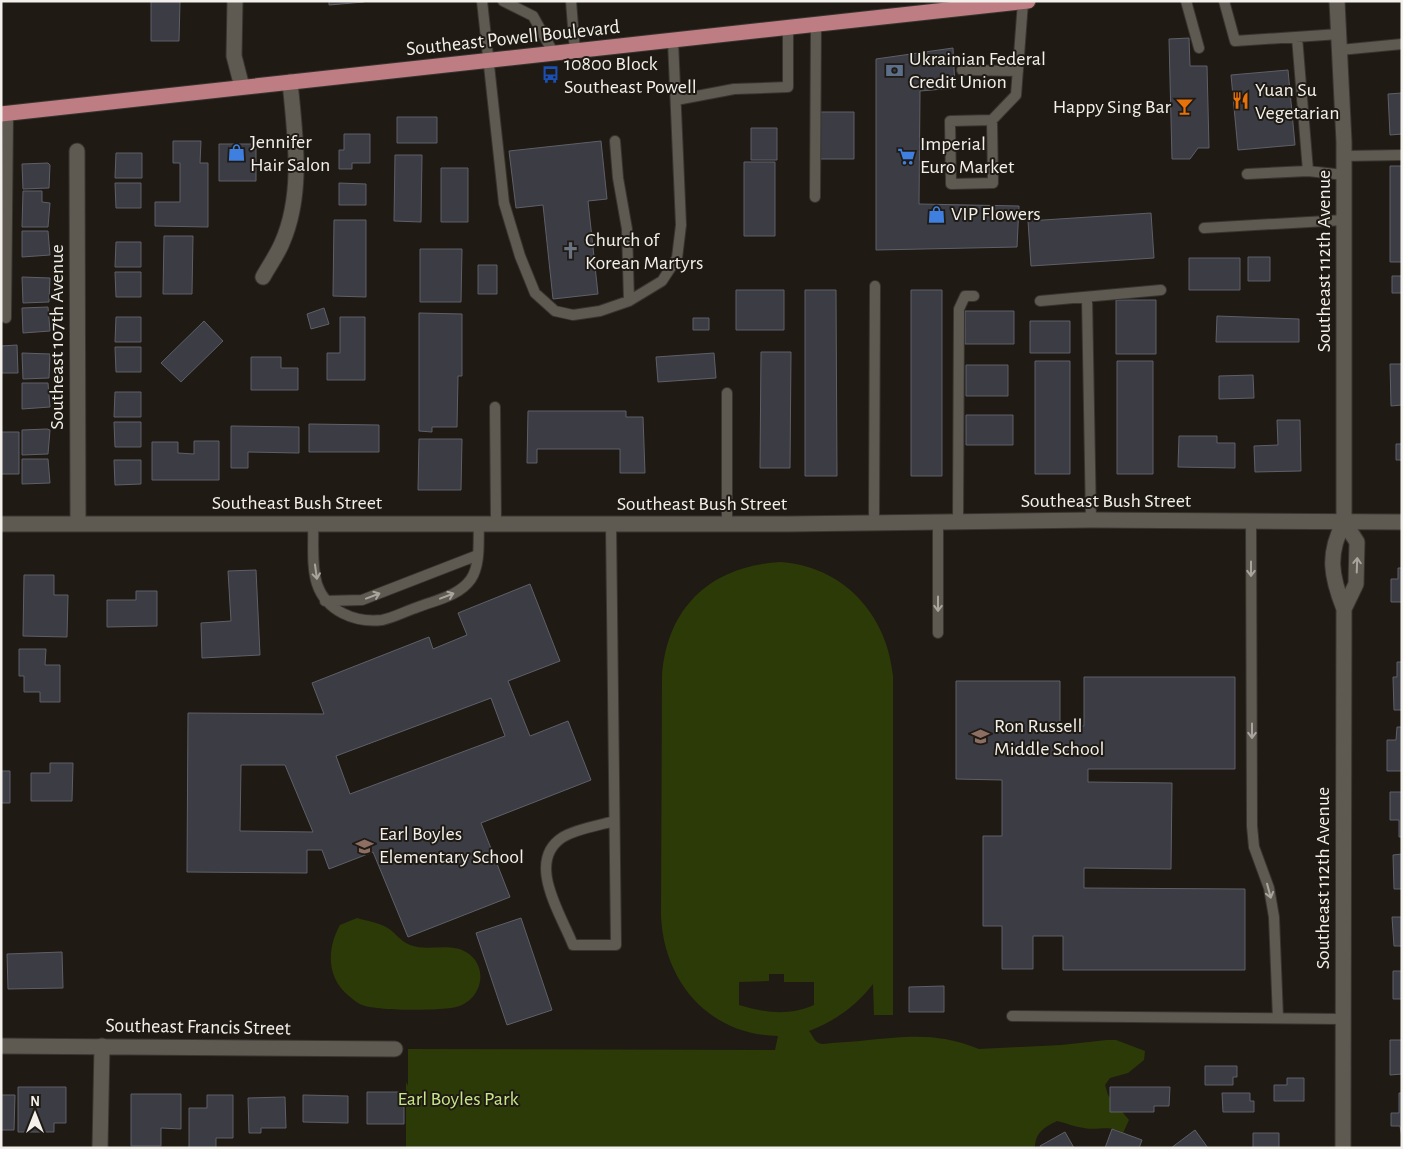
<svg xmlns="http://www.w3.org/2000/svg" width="1403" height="1149" viewBox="0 0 1403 1149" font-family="'Alegreya Sans',sans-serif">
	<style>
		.green { fill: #2c3a07; fill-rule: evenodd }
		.building { fill: #3c3c45; stroke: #5f5f68; fill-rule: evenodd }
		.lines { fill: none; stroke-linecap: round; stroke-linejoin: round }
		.lane-casing { stroke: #383531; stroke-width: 12 }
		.street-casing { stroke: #383531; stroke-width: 17 }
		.secondary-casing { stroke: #383531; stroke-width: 17 }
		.primary-casing { stroke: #383531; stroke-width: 17 }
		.lane { stroke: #5f5a51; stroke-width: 10 }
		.street { stroke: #5f5a51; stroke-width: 15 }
		.secondary { stroke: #5f5a51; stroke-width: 15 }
		.primary { stroke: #be7d82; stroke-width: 15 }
		.oneway { stroke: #a9a59e }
		.labels { text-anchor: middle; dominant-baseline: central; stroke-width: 4; stroke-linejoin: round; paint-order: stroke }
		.street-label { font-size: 20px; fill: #f3f0eb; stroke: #1f1b14 }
		.poi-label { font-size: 20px; fill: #f3f0eb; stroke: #1f1b14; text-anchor: start }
		.park-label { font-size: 20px; fill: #c7e686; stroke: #1f1b14 }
	</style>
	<rect width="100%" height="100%" fill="#1f1b14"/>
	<!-- green -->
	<path class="green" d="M780,562C843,566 887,614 893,676V1015H874L873,984C856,1006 835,1021 809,1031C814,1037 814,1043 823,1044C839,1042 854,1042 869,1040C912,1036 938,1033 979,1049L1061,1045L1107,1040H1116L1145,1051L1144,1060L1128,1073L1110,1078L1105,1085L1108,1095L1129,1120L1123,1133C1109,1124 1099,1131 1084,1128C1075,1127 1066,1123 1057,1121C1044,1127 1035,1133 1035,1148H406V1082L408,1086V1049L775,1050L778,1036C709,1035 664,982 661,916L662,678C666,608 710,566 780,562ZM769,974H784V982H814V1005C789,1016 765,1013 739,1005V982L769,981Z
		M357,918C366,921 377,922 386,927C395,932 400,941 410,945C428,952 449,942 466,952C490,966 482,1001 456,1007C438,1011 379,1011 362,1005C357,1003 353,999 349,996C326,978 327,948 340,925Z"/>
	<!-- building -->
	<path class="building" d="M151,1H180L179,41H151Z
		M329,1H364V2L329,5Z
		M1189,38L1190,66H1207L1209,148H1198L1190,159H1172L1169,39Z
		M953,48L955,88L920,91L919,204L1019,206L1017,247L876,250V59Z
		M1288,70L1295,145L1238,150L1231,75Z
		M1402,93V134L1390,135L1388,94Z
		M819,112H854V159H819Z
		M397,117H437V143H397Z
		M751,128H777V160H751Z
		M344,134H370V163H352V169H339V150H344Z
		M173,141H201L200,163H208V227L155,226V202H180V163H173Z
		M601,141L607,199L588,201L598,294L553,299L543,205L516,208L509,151Z
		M219,144H256V181H219Z
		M116,153H142V178H115Z
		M395,155H422L421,222L394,221Z
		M744,162H775V236H744Z
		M48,163L50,165L49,188L23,189L22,164Z
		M1390,166H1402V262H1390Z
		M441,168H468V222H441Z
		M115,183H141V208H116Z
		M339,183L366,184V205H339Z
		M23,191H42V202L50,203L48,227H22Z
		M1151,213L1154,258L1031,266L1028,221Z
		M334,220H366V297L333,296Z
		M22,231H48L50,255L22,257Z
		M164,236H193L192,294H163Z
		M116,242H141V267H115Z
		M420,249H462L461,302H420Z
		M1248,257H1270V281H1248Z
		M1189,258H1240V290H1189Z
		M478,265H497V294H478Z
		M115,272H141V297H116Z
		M1392,276H1402V293H1392Z
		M22,277L50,278L49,302L23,303Z
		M736,290H784V330H736Z
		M805,290H836L837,476H805Z
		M911,290H942V476H911Z
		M1116,300H1156V354H1116Z
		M48,307L50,331L23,333L22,308Z
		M324,308L329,324L311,329L307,314Z
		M965,311H1014V344H965Z
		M419,313L462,314V376H458L457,427H432V432L419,431Z
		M1217,316L1299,319V342H1216Z
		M116,317H141V342H115Z
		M340,317H365V380H327V353H340Z
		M693,318H709V330H693Z
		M204,321L223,341L181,382L161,363Z
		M1030,321H1070V353H1030Z
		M17,345L18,373H1V346Z
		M115,347H141V372H116Z
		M761,352H791L790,468H760Z
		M22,353L50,354L49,378L23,379Z
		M714,353L716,378L658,382L656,357Z
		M251,357H281V368H298V390H251Z
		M1035,361H1070V474H1035Z
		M1117,361H1153V474H1117Z
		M1390,364H1402V405L1391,406Z
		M966,365H1008V396H966Z
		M1253,375L1254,398L1219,399V376Z
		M22,383H48L50,407L22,409Z
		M115,392H141V417H114Z
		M528,411H626V417H643L645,473H620V449H537V463H527Z
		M966,415H1013V445H966Z
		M1277,420H1300L1301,471L1255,472L1254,446L1278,445Z
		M114,422H141V447H115Z
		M309,424L379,425V452H309Z
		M231,426L299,427V453L248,452V468H231Z
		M47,429L50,430L48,454L22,455V430Z
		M1,432H19V474H1Z
		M1179,436H1217V443H1235V468L1178,467Z
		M419,439H462L461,490H418Z
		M194,441H219V480H152V442H178V453L194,454Z
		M1396,444H1402V460H1396Z
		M22,459H48L50,483L22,484Z
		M114,460H141V484L115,485Z
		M1398,568H1402V602H1391V579H1398Z
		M256,570L260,655L202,658L201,623L231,621L228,571Z
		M24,575H54V595H68L67,637L23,636Z
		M530,584L560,661L508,681L530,736L568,721L591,780L481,823L510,897L408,937L373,852L329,869L322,850H307V873L187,872L188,713L324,714L312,683L429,637L433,649L467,635L458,613ZM491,698L505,736L350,794L336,756ZM241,765H285L313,832L240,831Z
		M136,591H157V626L107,627V600H136Z
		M19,649H46L45,665H60V702H40V692H24V676H19Z
		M1397,662H1402V710H1394L1393,677H1397Z
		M1084,677H1235V769H1088V782L1172,783L1171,869L1084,868V888L1245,889V970H1063V936H1033V969H1002V926H983V836H1002V780L956,779V681H1060V726H1084Z
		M1397,727H1402V771H1387V740H1396Z
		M50,763H73L72,801H31V773H50Z
		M1,771H10V803H1Z
		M1390,792H1402V837H1399V820H1390Z
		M1402,854V889H1394L1393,855Z
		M1392,917H1402V946H1394Z
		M521,918L552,1010L507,1025L476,933Z
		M62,952L63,988L8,989L7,954Z
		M1393,971H1402V999H1393Z
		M944,986V1012H909V987Z
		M1390,1040H1402V1074L1390,1075Z
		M1205,1066H1237V1077H1233V1085H1205Z
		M1287,1078H1304V1101H1274V1085H1287Z
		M18,1087H66V1123H54V1132H18Z
		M1110,1087H1170L1169,1106H1154V1112H1110Z
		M367,1092H404V1124H367Z
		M1222,1093H1250V1101H1254V1112H1223Z
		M1399,1093H1402V1138L1400,1126H1391V1113H1399Z
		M131,1094H181V1129L161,1128V1146H131Z
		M1,1095H15L14,1130H1Z
		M207,1095H233V1138H216V1148H189V1108H207Z
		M303,1095L348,1096V1123L303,1122Z
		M285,1097L286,1128H261V1133H249L248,1098Z
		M1112,1129L1142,1140L1139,1148H1105Z
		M1195,1130L1208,1148H1171Z
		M1065,1132L1074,1148H1041L1040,1146Z
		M1253,1133H1279V1148H1253Z"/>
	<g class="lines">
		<defs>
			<path id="lane" d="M482,1L504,203L520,256L535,293L555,311L573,315L600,311L629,301L662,281L677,258L681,225L673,41
				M503,1L533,16L554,54
				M571,1L575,52
				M1186,1L1199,48
				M1224,1L1235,41L1339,34
				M1340,50L1402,44
				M962,70L1018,71
				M676,100L734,89L788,87V28
				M992,120L993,183L951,184L950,121Z
				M992,120L1016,95L1023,2
				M615,141L618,178L627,229L629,301
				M1344,156L1402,155
				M1308,171L1344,175
				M1247,174L1308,171L1297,37
				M815,197L816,25
				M1204,228L1344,220
				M1087,297L1091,520
				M1040,301L1161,290
				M6,318L8,114
				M495,407L496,523
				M1251,520L1252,826L1254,847L1269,888L1274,917L1278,1018
				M313,523C314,542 311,565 317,584C326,611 355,623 382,620C393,618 406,611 418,607C436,600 459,596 471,579C481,564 478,540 479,523
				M938,523V633
				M958,523L959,309L965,296H974
				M611,524L616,945H573C561,914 525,861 563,837C578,828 598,826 614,821
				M727,524V393
				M874,524L875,286
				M325,601L362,600L478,555
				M1012,1016L1343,1019"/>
			<path id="street" d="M235,1L234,56L242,87
				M77,151L78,524
				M263,277C269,266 277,255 282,243C304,193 295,135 290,82
				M1,524H788L1091,520L1402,522
				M1,1046L395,1049
				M100,1148L102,1046"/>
			<path id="secondary" d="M1337,1L1344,142V522C1327,554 1331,576 1344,609L1343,1148
				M1344,609L1356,584L1357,542L1344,522"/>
			<path id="primary" d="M1,114L1028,1"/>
		</defs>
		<!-- lane casing -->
		<use href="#lane" class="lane-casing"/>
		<!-- street casing -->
		<use href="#street" class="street-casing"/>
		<!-- secondary casing -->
		<use href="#secondary" class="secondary-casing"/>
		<!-- primary casing -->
		<use href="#primary" class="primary-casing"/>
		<!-- lane -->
		<use href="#lane" class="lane"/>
		<!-- street -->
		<use href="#street" class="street"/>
		<!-- secondary -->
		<use href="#secondary" class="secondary"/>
		<!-- primary -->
		<use href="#primary" class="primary"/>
	</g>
	<!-- one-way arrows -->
	<defs><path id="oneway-shaft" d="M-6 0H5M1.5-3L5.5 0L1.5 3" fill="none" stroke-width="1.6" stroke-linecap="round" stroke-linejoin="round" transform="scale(1.25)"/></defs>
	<g class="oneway">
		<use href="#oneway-shaft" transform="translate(1357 565) rotate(-88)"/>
		<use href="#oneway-shaft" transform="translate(1251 569) rotate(90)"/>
		<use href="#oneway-shaft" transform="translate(316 572) rotate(82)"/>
		<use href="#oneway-shaft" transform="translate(373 596) rotate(-21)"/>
		<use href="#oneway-shaft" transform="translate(447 596) rotate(-21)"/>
		<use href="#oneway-shaft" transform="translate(938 604) rotate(90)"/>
		<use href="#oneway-shaft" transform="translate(1252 731) rotate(90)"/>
		<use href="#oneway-shaft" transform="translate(1269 891) rotate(75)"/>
	</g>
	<!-- icons -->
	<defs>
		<symbol id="bank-bare" viewBox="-9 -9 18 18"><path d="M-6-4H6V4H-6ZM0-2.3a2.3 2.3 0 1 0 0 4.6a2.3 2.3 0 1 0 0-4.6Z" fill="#5c6f8a" stroke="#1f1b14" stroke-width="2.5" paint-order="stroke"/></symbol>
		<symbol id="bus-bare" viewBox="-9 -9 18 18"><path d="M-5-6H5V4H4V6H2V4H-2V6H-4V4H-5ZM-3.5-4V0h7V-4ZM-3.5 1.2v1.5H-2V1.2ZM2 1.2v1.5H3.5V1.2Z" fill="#1a4fb4" stroke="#1f1b14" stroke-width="2.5" paint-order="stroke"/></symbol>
		<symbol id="restaurant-bare" viewBox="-9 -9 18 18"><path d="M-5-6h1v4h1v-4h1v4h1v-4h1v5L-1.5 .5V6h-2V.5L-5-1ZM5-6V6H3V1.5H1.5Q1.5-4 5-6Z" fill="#e8710a" stroke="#1f1b14" stroke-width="2.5" paint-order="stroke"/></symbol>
		<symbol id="bar-bare" viewBox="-9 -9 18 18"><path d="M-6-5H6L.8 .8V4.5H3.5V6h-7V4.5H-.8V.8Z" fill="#e8710a" stroke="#1f1b14" stroke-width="2.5" paint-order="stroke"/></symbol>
		<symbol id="shop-bare" viewBox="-9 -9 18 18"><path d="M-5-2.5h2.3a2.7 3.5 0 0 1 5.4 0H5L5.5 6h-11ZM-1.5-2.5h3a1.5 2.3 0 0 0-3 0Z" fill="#3f7fe0" stroke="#1f1b14" stroke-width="2.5" paint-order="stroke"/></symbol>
		<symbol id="supermarket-bare" viewBox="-9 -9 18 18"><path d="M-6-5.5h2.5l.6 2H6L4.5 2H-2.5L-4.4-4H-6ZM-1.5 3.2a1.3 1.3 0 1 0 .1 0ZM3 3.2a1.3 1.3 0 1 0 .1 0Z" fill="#3f7fe0" stroke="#1f1b14" stroke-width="2.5" paint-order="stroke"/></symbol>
		<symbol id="church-bare" viewBox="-9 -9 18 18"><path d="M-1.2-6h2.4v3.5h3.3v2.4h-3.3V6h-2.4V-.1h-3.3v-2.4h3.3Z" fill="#6b7280" stroke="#1f1b14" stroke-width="2.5" paint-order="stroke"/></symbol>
		<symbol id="school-bare" viewBox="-9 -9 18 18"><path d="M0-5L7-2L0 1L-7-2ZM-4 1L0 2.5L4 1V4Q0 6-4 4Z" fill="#8d6e63" stroke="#1f1b14" stroke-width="2.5" paint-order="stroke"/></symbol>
	</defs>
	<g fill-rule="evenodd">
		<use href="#bank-bare" x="882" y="58" width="25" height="25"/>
		<use href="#bus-bare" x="538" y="62" width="25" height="25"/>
		<use href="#restaurant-bare" x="1228" y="88" width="25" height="25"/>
		<use href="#bar-bare" x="1172" y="94" width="25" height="25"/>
		<use href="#shop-bare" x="224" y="140" width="25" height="25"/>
		<use href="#supermarket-bare" x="894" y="144" width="25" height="25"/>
		<use href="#shop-bare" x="924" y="202" width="25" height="25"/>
		<use href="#church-bare" x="558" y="238" width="25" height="25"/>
		<use href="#school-bare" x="968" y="724" width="25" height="25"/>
		<use href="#school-bare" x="352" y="834" width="25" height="25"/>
	</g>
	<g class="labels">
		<!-- street labels -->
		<g class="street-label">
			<text transform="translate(513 38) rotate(-6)">Southeast Powell Boulevard</text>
			<text transform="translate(1324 261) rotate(-90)">Southeast 112th Avenue</text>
			<text transform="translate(57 337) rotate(-90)">Southeast 107th Avenue</text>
			<text x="1106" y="501">Southeast Bush Street</text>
			<text x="297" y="503">Southeast Bush Street</text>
			<text x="702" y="504">Southeast Bush Street</text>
			<text transform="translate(1323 878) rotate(-90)">Southeast 112th Avenue</text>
			<text transform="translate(198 1027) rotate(1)">Southeast Francis Street</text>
		</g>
		<!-- poi labels -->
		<g class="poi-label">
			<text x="909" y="59">Ukrainian Federal<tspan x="909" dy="23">Credit Union</tspan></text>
			<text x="564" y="64">10800 Block<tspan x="564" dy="23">Southeast Powell</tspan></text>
			<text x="1255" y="90">Yuan Su<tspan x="1255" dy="23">Vegetarian</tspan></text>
			<text x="1171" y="107" text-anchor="end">Happy Sing Bar</text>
			<text x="250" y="142">Jennifer<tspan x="250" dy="23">Hair Salon</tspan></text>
			<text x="920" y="144">Imperial<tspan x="920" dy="23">Euro Market</tspan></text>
			<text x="951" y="214">VIP Flowers</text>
			<text x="585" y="240">Church of<tspan x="585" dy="23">Korean Martyrs</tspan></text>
			<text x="994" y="726">Ron Russell<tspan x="994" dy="23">Middle School</tspan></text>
			<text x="379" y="834">Earl Boyles<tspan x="379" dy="23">Elementary School</tspan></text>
		</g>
		<!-- park labels -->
		<g class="park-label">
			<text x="458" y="1099">Earl Boyles Park</text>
		</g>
	</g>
	<!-- border -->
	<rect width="1403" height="1149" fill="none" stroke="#f3f0eb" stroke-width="5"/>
	<!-- north arrow -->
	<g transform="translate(35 1114)" stroke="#1f1b14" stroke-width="4" paint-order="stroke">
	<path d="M0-4L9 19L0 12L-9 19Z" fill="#f3f0eb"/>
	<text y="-8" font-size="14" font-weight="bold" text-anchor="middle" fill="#f3f0eb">N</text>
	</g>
</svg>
